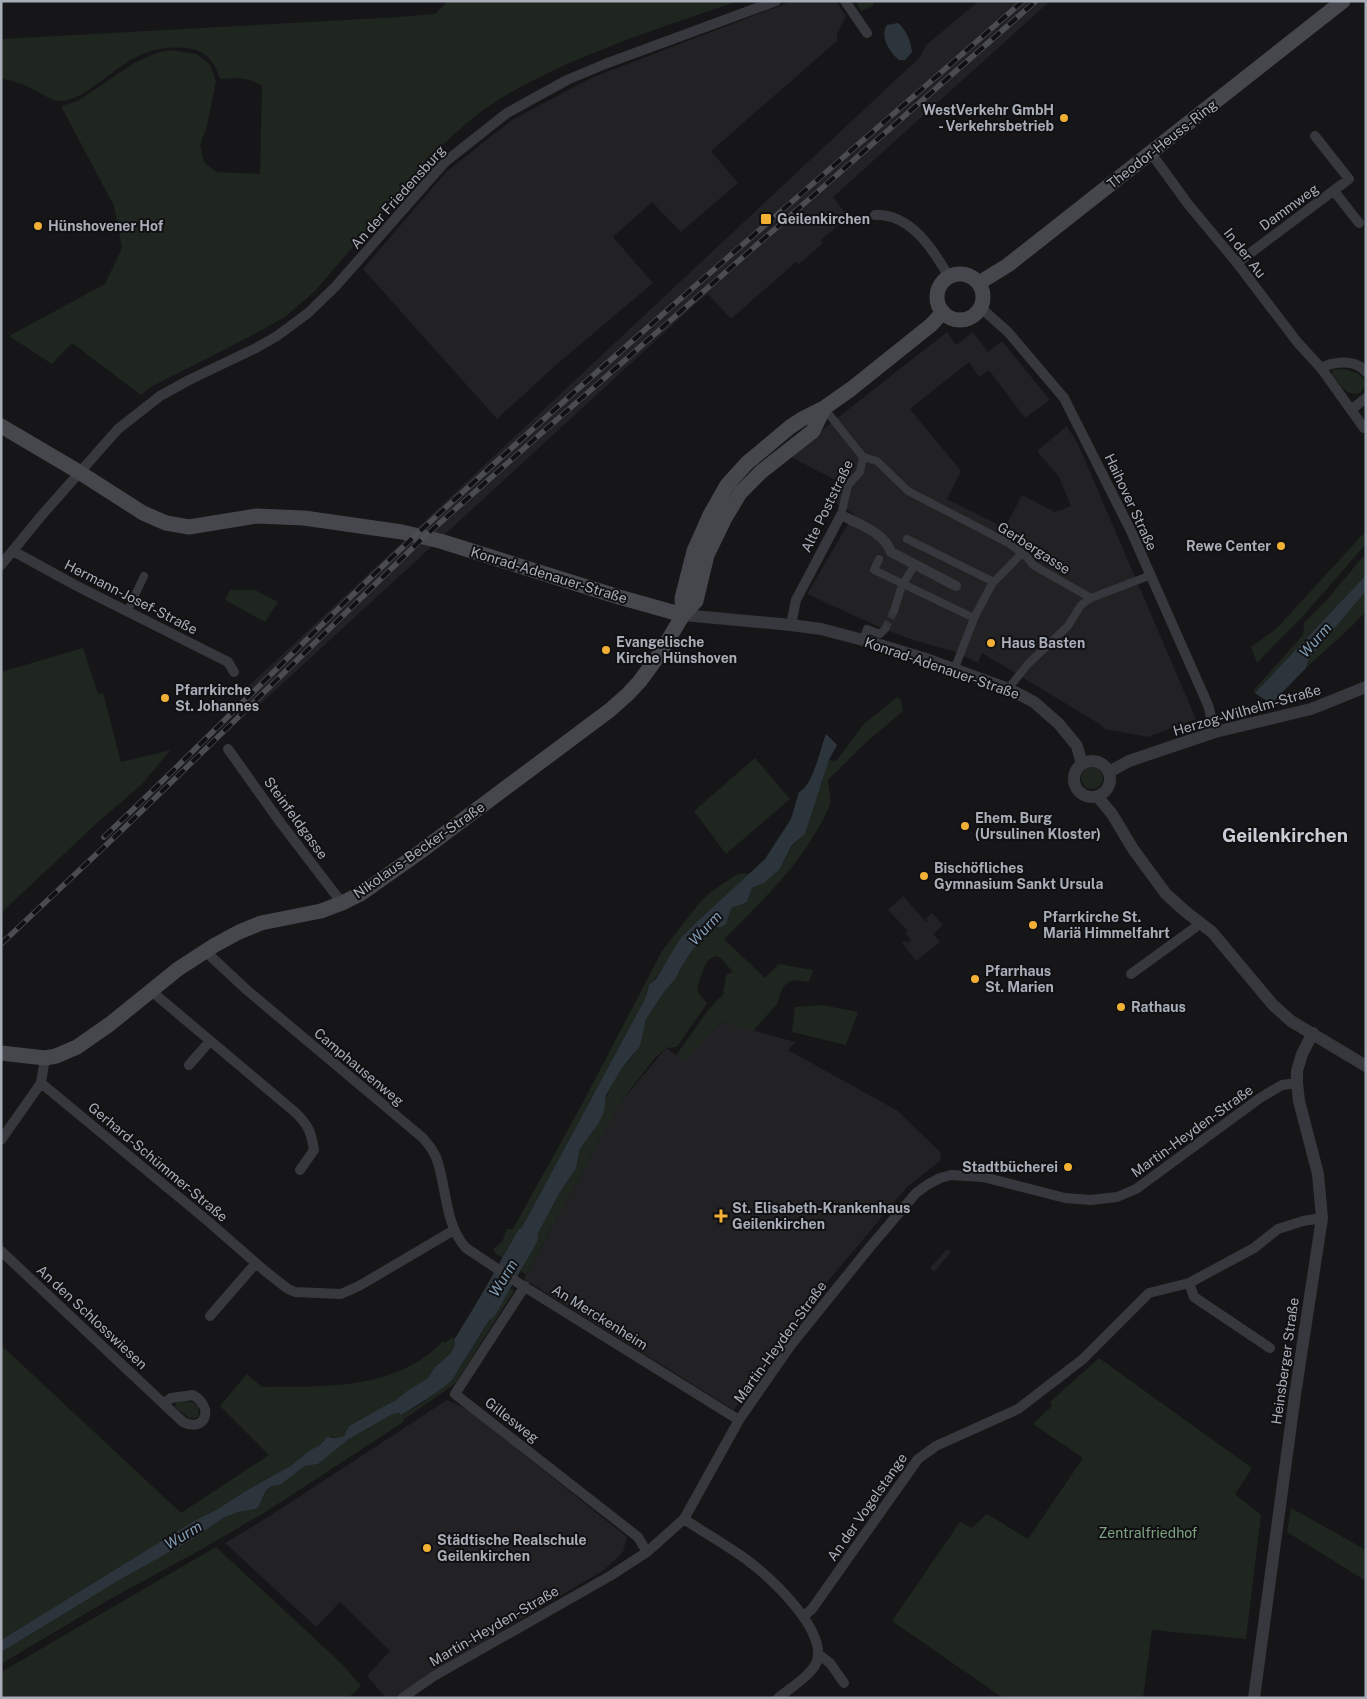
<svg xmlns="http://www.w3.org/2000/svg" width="1367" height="1699" viewBox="0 0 1367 1699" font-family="'Public Sans',sans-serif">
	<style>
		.built { fill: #222225 }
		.green { fill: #1e261f }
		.water { fill: #2c353c }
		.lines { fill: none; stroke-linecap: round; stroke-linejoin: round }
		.river { stroke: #2c353c; stroke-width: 22 }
		.pedestrian-tunnel { stroke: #333438; stroke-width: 8; stroke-dasharray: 8 4; stroke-linecap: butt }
		.pedestrian { stroke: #37383d; stroke-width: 8 }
		.minor { stroke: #37383d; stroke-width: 10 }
		.tertiary { stroke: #37383d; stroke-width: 12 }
		.secondary { stroke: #45474d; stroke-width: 15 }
		.rail-casing { stroke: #4a4c52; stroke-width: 5.5 }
		.rail { stroke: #111113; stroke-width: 4; stroke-dasharray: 11; stroke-linecap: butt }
		.poi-dot { fill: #f2b134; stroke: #111113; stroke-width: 2 }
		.labels { text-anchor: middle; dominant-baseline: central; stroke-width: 4; stroke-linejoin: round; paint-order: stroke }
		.poi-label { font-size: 14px; font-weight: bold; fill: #a8adb8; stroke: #111113; text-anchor: start }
		.street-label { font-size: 14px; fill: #a8adb8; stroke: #111113 }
		.park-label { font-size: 14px; fill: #7fa381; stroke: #111113 }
		.water-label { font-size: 15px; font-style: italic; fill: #7f9bb3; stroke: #111113 }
		.district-label { font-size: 19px; font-weight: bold; fill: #c9ccd4; stroke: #111113 }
	</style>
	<rect width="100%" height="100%" fill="#161618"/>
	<!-- built -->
	<path class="built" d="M792,1H836L846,16L837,34V41L711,151L738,183L681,232L652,202L613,237L653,283L556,365L497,419L363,269L446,172L512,120L591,78Z
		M979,1H1050L833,197L848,217L821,240L823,243L799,264L796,262L731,319L708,294L702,298L256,708L240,694L920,57L926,45Z
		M947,332L956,345L973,332L988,352L1002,341L1050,400L1025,418L989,370L979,377L969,362L910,409L961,471L947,499L1005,528L1022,495L1055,512L1071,506L1059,477L1037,451L1067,426L1078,444L1196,719L1148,737L1105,729L1101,725L982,653L978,663L956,652L913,640L881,628L807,594L854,514L835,503L843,484L789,456Z
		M903,896L926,922L928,920L926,918L932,913L943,925L933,934L940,942L916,961L902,943L905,941L907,943L912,940L906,934L908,931L888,910Z
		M722,1022L795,1042L788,1050L898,1111L941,1153L940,1161L907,1187L819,1292L734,1410L524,1279L620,1103L666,1048L685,1061Z
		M947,1249L951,1252L934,1272L930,1268Z
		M447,1400L467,1409L627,1537L623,1552L604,1570L429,1674L393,1698H386L367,1676L390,1651L340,1602L316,1627L225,1543L265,1519Z"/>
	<!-- green -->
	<path class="green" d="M448,1H738C658,29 572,55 498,100C476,114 455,133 436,151L314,292L285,317L249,337L149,388L141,395L72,343L52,364L9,336L105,284L122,248L114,206L61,106L78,101L134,63L156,53L170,50L197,54L210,65L216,81L207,126L200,145L204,162L216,172L260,174L262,86C249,77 235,78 220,79C214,61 206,50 186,48C168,46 151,49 134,58C114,68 81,103 58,101C50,100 35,90 27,86C18,83 10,80 1,78V39L399,17L435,14Z
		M856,1H873V6L861,11Z
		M1343,369C1353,371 1365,374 1365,386L1360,393C1346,397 1340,384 1332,374L1333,370Z
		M1366,531V544L1304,615L1257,663L1251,647L1276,629Z
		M1366,553V575L1255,693L1253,691L1303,635L1304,623L1326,601Z
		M230,590H255L278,602L265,622L225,600Z
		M1366,591V611L1352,626L1306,668V663L1311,656Z
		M83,648L98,694L103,693L121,762L171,750L140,786L98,822L1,913V672Z
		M897,697L901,700L903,711L863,745L828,780C828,787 832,801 829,807C805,861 765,898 724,939L765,978L779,964L813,970L809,982L797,980L788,982L783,987L777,1004L753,1031L722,1022L685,1061L676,1055C690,1037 707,1008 723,995L726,975L733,972L721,958L715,956L708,960L705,965L697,987L699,994L707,1003L677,1047L666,1048L655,1058L620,1103L526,1275L519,1269L560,1192L576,1168L580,1149L595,1128L609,1090L622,1068L633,1056L642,1035L646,1019L664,992L676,978L680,969L693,949L698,944L703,934L728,919C731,903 733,908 747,902L752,888L764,883L779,870L792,846L805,834L829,760L836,761L864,724Z
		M755,758L790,799L726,854L694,811Z
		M1081 778a11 11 0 1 1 22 0a11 11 0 1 1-22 0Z
		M743,873L749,874L701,918L660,971C655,981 647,986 646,997L505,1259L496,1254L493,1249L502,1242L507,1229H513L519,1218L580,1108L662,951L700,902L711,892L736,875Z
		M822,1005L858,1012L846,1045L792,1032L795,1007Z
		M509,1288L514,1291L455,1384L404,1419L402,1423L264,1513L193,1554L110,1599L1,1664V1652L3,1650L121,1579L191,1540L225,1517L238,1512L256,1509L259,1506L266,1490L272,1486L280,1485L305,1466L318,1464L349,1439L393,1414L399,1413L402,1415L427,1400L458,1371Z
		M453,1337L455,1345L451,1353L435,1367L428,1378L407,1391L395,1401L388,1404L349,1426L344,1436L337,1438L332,1436L323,1441L320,1445L310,1450L292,1465L249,1489L216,1510L194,1521L1,1640V1345L181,1513L269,1455L220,1406L247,1374L262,1387C326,1386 395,1391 443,1341L445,1343Z
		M1099,1358L1252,1468L1235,1494L1261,1515L1246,1639L1152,1630L1143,1698H1003L892,1621L960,1522L972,1528L987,1514L1028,1539L1083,1458L1033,1424L1052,1406L1050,1402Z
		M184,1401L192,1402L198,1406L199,1416L195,1418H189L175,1407L176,1403Z
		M1291,1508L1366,1550V1581L1287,1532Z
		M216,1547L342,1664L361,1686L348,1698H1V1672Z"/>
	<!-- water -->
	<path class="water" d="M898,23C906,29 911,42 912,52L905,60H899C890,52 879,37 887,25Z
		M1366,575V591L1311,656L1307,663L1306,668L1271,704L1255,693Z
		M826,734L837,745L829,760L805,834L792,845L779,870L764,883L752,888L747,902C726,911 734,902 726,924L721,927L712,928L703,934L698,944L693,949L680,969L676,978L664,992L646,1019L640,1046L622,1068L609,1090L606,1095L604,1112L598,1124L580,1149L576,1168L560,1192L519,1269L505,1259L646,997L649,985L656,979L680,939L701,918L765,859L791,819L799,792C813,786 820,749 826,734Z
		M493,1276L509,1288L452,1380C436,1394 419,1404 401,1415L399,1413L393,1414L349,1439L318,1464L305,1466L280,1485L272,1486L266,1490L259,1506L256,1509L238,1512L225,1517L191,1540L121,1579L1,1652V1640L194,1521L216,1510L249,1489L292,1465L310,1450L320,1445L327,1437L337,1438L344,1436L349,1426L388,1404L395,1401L407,1391L428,1378L435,1367L451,1353L455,1345L454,1340Z"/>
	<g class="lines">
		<!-- river -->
		<path class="river" d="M486,1309L527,1237"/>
		<!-- pedestrian-tunnel -->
		<path class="pedestrian-tunnel" d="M885,629L894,611"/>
		<!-- pedestrian -->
		<path class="pedestrian" d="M824,408L863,457L860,472L848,485L841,515
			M863,457L877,461L908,491L1010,544L1027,557L1033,565L1091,598
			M907,539L994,582
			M879,559L874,570L974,618
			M128,610L144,576
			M894,611L902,585L915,565
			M865,634L867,629L880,634L885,629
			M956,665L975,616L992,584L1022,553
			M1011,685L1028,664L1068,626L1081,605L1091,598L1146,577"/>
		<!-- minor -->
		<path class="minor" d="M845,1L867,33
			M1151,153L1188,204L1237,263L1298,343L1321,368L1364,428
			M1334,191L1359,223
			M875,215C910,213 933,249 949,277
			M1237,263L1349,179L1315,136
			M981,308L1008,332L1064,398L1131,531L1208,705L1215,732
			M1321,368C1334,361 1356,359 1366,372
			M1351,410L1366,398
			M13,551L75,585L228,662L234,672
			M1,565L42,515L118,429L160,396L189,380L256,348L277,336L308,313L335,287L445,162L507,113L567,80L605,64L776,1
			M791,625L796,600L841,515C858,524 884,532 891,552L956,586
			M228,749L280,822L342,903
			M205,951L248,991L423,1138L431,1148L436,1157C447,1186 444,1224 466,1248L520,1284L739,1420
			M1131,974L1200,924
			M150,990L296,1113C309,1126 311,1132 314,1150L300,1170
			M189,1065L210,1041
			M41,1083L209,1222L265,1271L288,1289L295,1292L341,1294L359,1286L454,1230
			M1,1140L41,1083L45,1058
			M1,1251L183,1422C205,1433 215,1408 193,1395L171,1398L164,1403
			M525,1286L455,1394L638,1537L647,1552
			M210,1316L256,1263
			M1270,1348L1194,1297L1189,1283L1254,1248L1278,1229L1303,1221L1322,1218
			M684,1519C706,1534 730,1547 751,1563C774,1581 826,1630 817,1661C813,1674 789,1689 778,1698
			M803,1617L812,1609L918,1459L936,1446L1018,1409L1083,1359L1149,1293L1189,1283
			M818,1654L830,1663L844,1683
			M402,1698L434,1676L610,1576L647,1552L684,1519L739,1420L791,1345L870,1247L916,1193L927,1185L940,1178L951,1175L983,1177L1065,1198L1091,1200L1117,1197L1136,1189L1260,1098L1282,1085L1297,1083"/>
		<!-- tertiary -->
		<path class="tertiary" d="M683,615L791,625L821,629L863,640L923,658L1011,690L1034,702L1059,724L1077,746L1082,764
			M1074 779a18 18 0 1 1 36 0a18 18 0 1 1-36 0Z
			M1109,772L1129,761L1215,732L1311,709L1366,687
			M1097,796L1112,814L1133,849L1166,894L1186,912L1212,932L1273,1005L1291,1021L1366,1066
			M1254,1698L1295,1395L1322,1218L1318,1174L1299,1101L1297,1083V1071L1302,1054L1313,1033"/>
		<!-- secondary -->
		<path class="secondary" d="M937 297a23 23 0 1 1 46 0a23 23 0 1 1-46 0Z
			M979,283L1008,265L1343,1
			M1,426L79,472L143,513L166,523L189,527L257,516L304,518L402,532L440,541L619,597L683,615
			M683,615L682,598L694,551L710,515L727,485L747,463L790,427L802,419L824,408L851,389L931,325L943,312
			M1,1053L45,1058L56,1056L77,1047L110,1024L178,969L215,945L239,932L261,923L321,911L342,903L362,893L420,852L610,710L628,694L640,681L659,655L683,615L696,601L707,555L725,518L740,493L762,471L813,431L824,408"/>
		<defs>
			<path id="rail" d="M104,837C210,737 311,632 418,533C616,351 821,178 1023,1
				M1,944L121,831L424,537L529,444L1036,1"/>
		</defs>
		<!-- rail casing -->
		<use href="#rail" class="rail-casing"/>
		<!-- rail -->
		<use href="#rail" class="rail"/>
	</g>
	<!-- markers -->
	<g class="poi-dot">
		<circle cx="1064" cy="118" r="5"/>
		<rect x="760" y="213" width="12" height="12" rx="2.5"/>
		<circle cx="38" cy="226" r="5"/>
		<circle cx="1281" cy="546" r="5"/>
		<circle cx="991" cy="643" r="5"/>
		<circle cx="606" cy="650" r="5"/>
		<circle cx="165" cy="698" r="5"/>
		<circle cx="965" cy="826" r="5"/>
		<circle cx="924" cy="876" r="5"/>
		<circle cx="1033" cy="925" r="5"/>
		<circle cx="975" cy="979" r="5"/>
		<circle cx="1121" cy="1007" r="5"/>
		<circle cx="1068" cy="1167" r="5"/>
		<path d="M718.5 1208.5h5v5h5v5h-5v5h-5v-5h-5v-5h5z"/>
		<circle cx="427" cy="1548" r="5"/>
	</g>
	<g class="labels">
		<!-- poi labels -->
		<g class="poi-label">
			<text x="1054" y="110" text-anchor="end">WestVerkehr GmbH<tspan x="1054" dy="16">- Verkehrsbetrieb</tspan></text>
			<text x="777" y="219">Geilenkirchen</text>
			<text x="48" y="226">Hünshovener Hof</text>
			<text x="1271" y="546" text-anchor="end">Rewe Center</text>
			<text x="616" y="642">Evangelische<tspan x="616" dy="16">Kirche Hünshoven</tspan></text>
			<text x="1001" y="643">Haus Basten</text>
			<text x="175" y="690">Pfarrkirche<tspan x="175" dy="16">St. Johannes</tspan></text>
			<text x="975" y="818">Ehem. Burg<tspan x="975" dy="16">(Ursulinen Kloster)</tspan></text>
			<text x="934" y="868">Bischöfliches<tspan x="934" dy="16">Gymnasium Sankt Ursula</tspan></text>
			<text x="1043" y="917">Pfarrkirche St.<tspan x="1043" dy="16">Mariä Himmelfahrt</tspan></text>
			<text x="985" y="971">Pfarrhaus<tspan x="985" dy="16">St. Marien</tspan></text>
			<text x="1131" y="1007">Rathaus</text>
			<text x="1058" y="1167" text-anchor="end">Stadtbücherei</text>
			<text x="732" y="1208">St. Elisabeth-Krankenhaus<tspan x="732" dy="16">Geilenkirchen</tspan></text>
			<text x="437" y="1540">Städtische Realschule<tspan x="437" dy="16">Geilenkirchen</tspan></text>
		</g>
		<!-- street labels -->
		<g class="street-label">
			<text transform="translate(1162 144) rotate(-38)">Theodor-Heuss-Ring</text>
			<text transform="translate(398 197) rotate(-48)">An der Friedensburg</text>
			<text transform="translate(1289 207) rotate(-36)">Dammweg</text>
			<text transform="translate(1245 253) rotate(52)">In der Au</text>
			<text transform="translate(1131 502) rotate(65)">Haihover Straße</text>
			<text transform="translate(827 506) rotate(-64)">Alte Poststraße</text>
			<text transform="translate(1034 548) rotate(33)">Gerbergasse</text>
			<text transform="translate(549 575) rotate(17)">Konrad-Adenauer-Straße</text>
			<text transform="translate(131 597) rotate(27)">Hermann-Josef-Straße</text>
			<text transform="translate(942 668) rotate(19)">Konrad-Adenauer-Straße</text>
			<text transform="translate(1247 710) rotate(-16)">Herzog-Wilhelm-Straße</text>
			<text transform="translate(296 818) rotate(54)">Steinfeldgasse</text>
			<text transform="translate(419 850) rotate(-35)">Nikolaus-Becker-Straße</text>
			<text transform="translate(359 1067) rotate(40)">Camphausenweg</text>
			<text transform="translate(1192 1131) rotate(-36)">Martin-Heyden-Straße</text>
			<text transform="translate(158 1162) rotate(40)">Gerhard-Schümmer-Straße</text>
			<text transform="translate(92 1317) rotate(43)">An den Schlosswiesen</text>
			<text transform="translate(600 1317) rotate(32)">An Merckenheim</text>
			<text transform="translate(780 1342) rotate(-54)">Martin-Heyden-Straße</text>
			<text transform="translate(1285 1361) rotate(-82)">Heinsberger Straße</text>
			<text transform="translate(512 1420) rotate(38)">Gillesweg</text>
			<text transform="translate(867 1507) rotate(-55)">An der Vogelstange</text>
			<text transform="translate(494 1626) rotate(-30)">Martin-Heyden-Straße</text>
		</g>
		<!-- park labels -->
		<g class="park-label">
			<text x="1148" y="1533">Zentralfriedhof</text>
		</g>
		<!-- water labels -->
		<g class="water-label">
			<text transform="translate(1315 640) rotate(-49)">Wurm</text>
			<text transform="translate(705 928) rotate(-47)">Wurm</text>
			<text transform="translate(503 1278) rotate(-59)">Wurm</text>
			<text transform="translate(183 1535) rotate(-31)">Wurm</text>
		</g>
		<!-- district labels -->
		<g class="district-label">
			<text x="1285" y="835">Geilenkirchen</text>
		</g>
	</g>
	<!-- border -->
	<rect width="1367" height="1699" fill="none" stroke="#a8adb8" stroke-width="5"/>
</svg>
